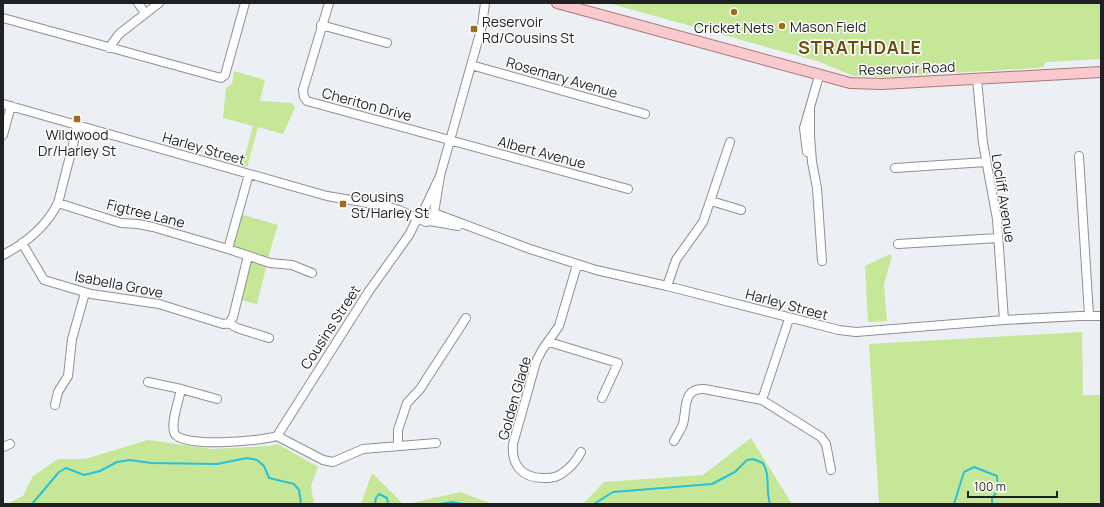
<svg xmlns="http://www.w3.org/2000/svg" width="1104" height="507" viewBox="0 0 1104 507" font-family="Manrope,sans-serif">
	<style>
		.green { fill: #c6e797 }
		.lines { fill: none; stroke-linecap: round; stroke-linejoin: round }
		.stream { stroke: #28c1db; stroke-width: 2 }
		.minor-casing { stroke: #8d9094; stroke-width: 10 }
		.major-casing { stroke: #a9787b; stroke-width: 12 }
		.minor { stroke: #fff; stroke-width: 8 }
		.major { stroke: #f8cacd; stroke-width: 10 }
		.poi-dot { fill: #9c6d1f; stroke: #fff; stroke-width: 1.5 }
		.labels { text-anchor: middle; dominant-baseline: central; stroke-width: 3; stroke-linejoin: round; paint-order: stroke }
		.poi-label { font-size: 14px; fill: #202123; stroke: #fff; text-anchor: start }
		.street-label { font-size: 14px; fill: #202123; stroke: #fff }
		.district-label { font-size: 18px; font-weight: bold; letter-spacing: 1px; fill: #6a4a15; stroke: #fff }
	</style>
	<rect width="100%" height="100%" fill="#eceff4"/>
	<!-- green -->
	<path class="green" d="M608,3H1101V59L1046,62L1043,67L1037,68L883,77L854,76L817,61Z
		M234,71L265,80L260,101L292,103L295,108L283,134L258,127L247,167L242,166L253,126L223,118L226,88L232,84Z
		M240,214L278,225L268,258L237,247L233,244Z
		M890,254L892,256L884,284L887,321L868,322L865,266Z
		M249,258L267,264L257,304L237,299Z
		M1082,332L1083,395H1101V504H879L869,344Z
		M751,438L792,504H583L604,482L703,475Z
		M148,440L212,449L270,446L278,444L318,467L311,486L314,504H7L23,496L33,476L58,459H85Z
		M372,473L403,504H361Z
		M460,492L493,504H408Z"/>
	<g class="lines">
		<!-- stream -->
		<path class="stream" d="M32,504L59,472L66,468L84,475L100,471L117,462L130,460L151,463L217,464L247,458L257,460L264,466L269,478L294,484L299,490L301,504
			M375,504L376,498L379,494L387,498L388,504
			M440,504L453,502L461,504
			M594,504L613,492L712,484L735,472L747,460L753,459L763,463C771,478 765,487 770,504
			M954,504L964,472L974,467L997,476L998,489L992,499V504"/>
		<defs>
			<path id="minor" d="M138,3L145,13
				M329,3L303,90L304,97L307,101L628,189
				M3,18L221,78L225,75L245,3
				M321,25L387,43
				M109,48L119,34L159,3
				M471,65L645,114
				M977,79L983,143L997,219L1004,320
				M3,104L327,196L386,206L399,210L426,222L431,220L435,207L440,176
				M810,108V136L812,162L817,188L822,261
				M3,135L11,106
				M807,152L804,128L819,76
				M1079,156L1089,315
				M895,168L986,162
				M711,201L741,210
				M58,203L121,223L138,224L153,227L228,249L249,174
				M424,210L440,176L482,26L485,3
				M434,213L530,249L596,270L667,286L839,330L856,332L1004,320L1080,316H1101
				M430,221L458,226
				M22,243L44,280L91,294L159,304L223,324L229,323
				M898,244L998,238
				M228,249L270,263L292,265L312,273
				M3,255C26,243 46,227 58,203L78,125
				M248,256L233,317L229,323L237,328L269,338
				M577,265L559,326L542,350L536,362L513,444C511,466 523,479 546,478C550,478 557,477 561,474C569,469 577,460 581,452
				M667,286L676,260L703,222L730,142
				M549,342L618,363L602,398
				M148,382L181,389
				M217,399L181,389C179,401 171,420 174,432C178,449 262,441 277,436
				M762,400L821,437L826,444L831,470
				M55,405L58,392L68,376L72,339L85,293
				M277,436L369,291L409,235L417,219
				M277,436L323,460L333,462L363,449L436,443
				M674,441C677,435 681,430 683,424C687,409 682,388 704,389L762,400L789,319
				M398,446V430L407,403L420,389L466,318
				M3,447L10,444"/>
			<path id="major" d="M557,3L850,83L882,84L1101,72"/>
		</defs>
		<!-- minor casing -->
		<use href="#minor" class="minor-casing"/>
		<!-- major casing -->
		<use href="#major" class="major-casing"/>
		<!-- minor -->
		<use href="#minor" class="minor"/>
		<!-- major -->
		<use href="#major" class="major"/>
	</g>
	<!-- markers -->
	<g class="poi-dot">
		<circle cx="734" cy="12" r="4"/>
		<circle cx="782" cy="26" r="4"/>
		<rect x="470" y="25" width="8" height="8" rx="2"/>
		<rect x="73" y="115" width="8" height="8" rx="2"/>
		<rect x="339" y="200" width="8" height="8" rx="2"/>
	</g>
	<g class="labels">
		<!-- poi labels -->
		<g class="poi-label">
			<text x="482" y="21">Reservoir<tspan x="482" dy="16">Rd/Cousins St</tspan></text>
			<text x="790" y="26">Mason Field</text>
			<text x="734" y="27" text-anchor="middle">Cricket Nets</text>
			<text x="77" y="134" text-anchor="middle">Wildwood<tspan x="77" dy="16">Dr/Harley St</tspan></text>
			<text x="351" y="196">Cousins<tspan x="351" dy="16">St/Harley St</tspan></text>
		</g>
		<!-- street labels -->
		<g class="street-label">
			<text transform="translate(907 68) rotate(-2)">Reservoir Road</text>
			<text transform="translate(562 77) rotate(16)">Rosemary Avenue</text>
			<text transform="translate(367 104) rotate(15)">Cheriton Drive</text>
			<text transform="translate(204 148) rotate(16)">Harley Street</text>
			<text transform="translate(542 152) rotate(15)">Albert Avenue</text>
			<text transform="translate(1004 198) rotate(81)">Locliff Avenue</text>
			<text transform="translate(146 213) rotate(14)">Figtree Lane</text>
			<text transform="translate(119 284) rotate(11)">Isabella Grove</text>
			<text transform="translate(787 304) rotate(15)">Harley Street</text>
			<text transform="translate(330 327) rotate(-57)">Cousins Street</text>
			<text transform="translate(514 398) rotate(-74)">Golden Glade</text>
		</g>
		<!-- district labels -->
		<g class="district-label">
			<text x="860" y="47">STRATHDALE</text>
		</g>
	</g>
	<!-- border -->
	<rect width="1104" height="507" fill="none" stroke="#202123" stroke-width="8"/>
	<!-- scale -->
	<path d="M968 491v6h89v-6" fill="none" stroke="#202123" stroke-width="2"/>
	<text x="974" y="491" font-size="12" fill="#202123" stroke="#ffffff" stroke-width="3" paint-order="stroke">100 m</text>
</svg>
